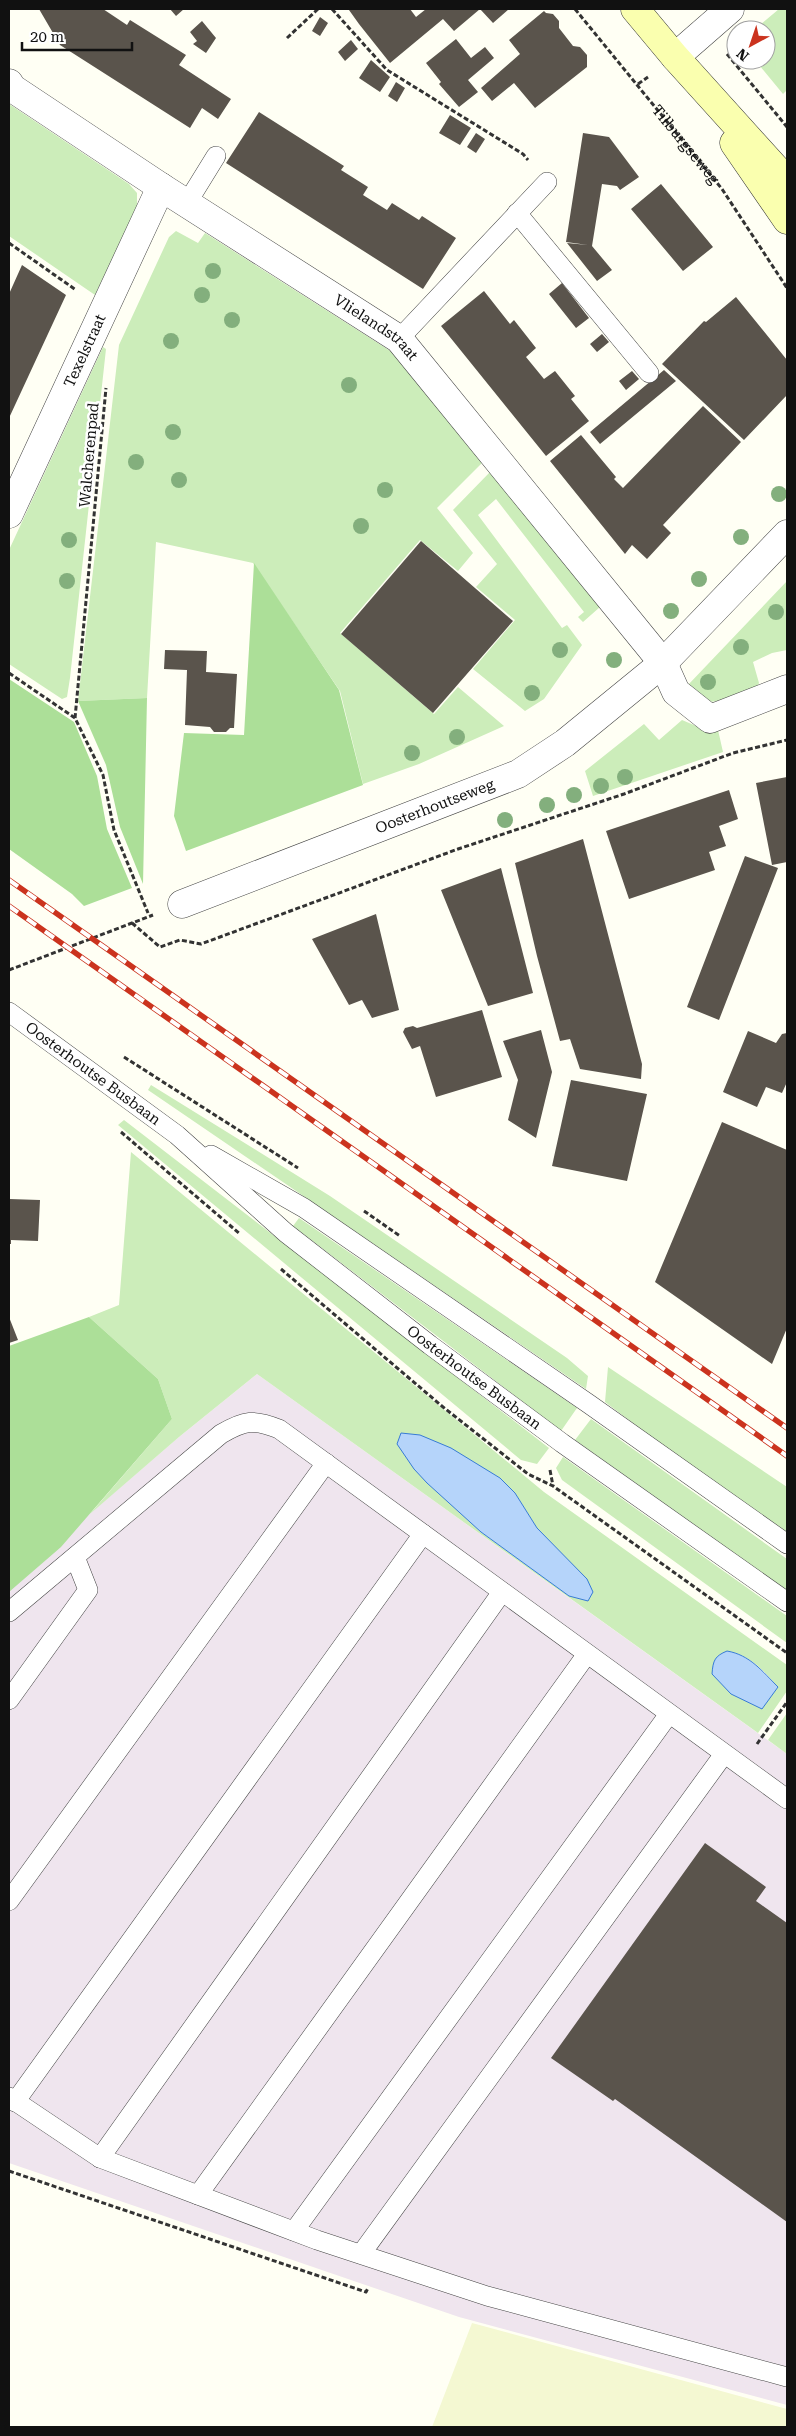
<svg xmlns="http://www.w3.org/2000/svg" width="796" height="2436" viewBox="0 0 796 2436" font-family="'Roboto Serif',serif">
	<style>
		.industrial { fill: #efe5ee }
		.farmland { fill: #f4f8d2 }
		.green { fill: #ccedba; fill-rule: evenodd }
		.forest { fill: #acdf98 }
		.water { fill: #b5d4fa; stroke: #377bd6 }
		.building { fill: #5a544c }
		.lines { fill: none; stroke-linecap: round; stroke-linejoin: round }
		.lane-casing { stroke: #444; stroke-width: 20 }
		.street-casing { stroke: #444; stroke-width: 29 }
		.secondary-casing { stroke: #333; stroke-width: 29 }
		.path { stroke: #333; stroke-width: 3; stroke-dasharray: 5 2.5; stroke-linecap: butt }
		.lane { stroke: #fff; stroke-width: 19 }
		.street { stroke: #fff; stroke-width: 28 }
		.secondary { stroke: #faffaf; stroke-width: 28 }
		.rail-casing { stroke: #cb331e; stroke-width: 5.5 }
		.rail { stroke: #fff; stroke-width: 4; stroke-dasharray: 11; stroke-linecap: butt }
		.tree { fill: #83af7d }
		.labels { text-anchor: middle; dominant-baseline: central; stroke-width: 5; stroke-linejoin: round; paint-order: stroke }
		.street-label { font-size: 15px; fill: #111; stroke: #fff }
	</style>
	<rect width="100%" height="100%" fill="#fffff4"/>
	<!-- industrial -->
	<path class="industrial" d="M257,1374L787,1754V2405L459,2317L9,2163V1583L179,1437Z"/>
	<!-- farmland -->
	<path class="farmland" d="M472,2323L787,2409V2427H432Z"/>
	<!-- green -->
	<path class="green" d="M779,9H787V90L783,94L755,60H766V30H754Z
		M9,104L129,184L137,193V206L95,295L9,236Z
		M176,231L198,243L205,233L392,352L400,359L483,462L437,508L473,553L458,571L420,540L340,633L434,714L458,687L504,726L419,764L363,784L340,691L253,563L156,542L147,698L78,701L119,345L169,237Z
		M103,347L106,349L70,678L67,697L62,699L9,664V550Z
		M490,472L600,607L583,622L578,617L584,612L496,499L478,515L562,628L567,625L582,645L544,699L525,711L473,669L515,620L476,587L497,564L453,510Z
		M787,581V650L772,653L753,662L759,683L757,687L718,701L709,702L687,686Z
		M682,720L708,731L718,730L723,752L593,796L585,771L644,724L659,740Z
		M151,1085L330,1196L567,1358L588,1376L586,1389L148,1090Z
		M124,1120L549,1448L537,1464L521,1460L118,1125Z
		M131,1152L544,1492L787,1665V1691L758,1733L257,1374L179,1437L90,1514L172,1419L158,1379L89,1317L119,1305ZM414,1469H484L500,1478L515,1493L537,1528L569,1563V1596L481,1532ZM727,1651C750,1655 763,1670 778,1687Z
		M299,1218L577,1408L561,1431L293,1226Z
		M608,1367L787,1487V1532L658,1442L605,1402Z
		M591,1419L787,1559V1591L575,1440Z
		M563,1457L787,1616V1643L562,1480L556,1468Z
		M787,1713V1754L768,1740Z"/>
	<!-- forest -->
	<path class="forest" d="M254,563L339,690L363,785L186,851L174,816L184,733L244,735Z
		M9,679L74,722L97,776L107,829L132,888L84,906L72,894L9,849Z
		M147,698L143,884L120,827L106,765L78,701Z
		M89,1317L158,1379L172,1419L61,1547L9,1592V1346Z"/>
	<!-- water -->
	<path class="water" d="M401,1433L420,1435L451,1448L500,1478L515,1493L537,1528L587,1579L593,1592L588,1601L569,1596L481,1532L427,1483L414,1469L397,1444Z
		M727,1651C750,1655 762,1671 778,1687L762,1709L731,1694L712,1674C713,1660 715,1656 727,1651Z"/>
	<!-- building -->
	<path class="building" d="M39,9H103L127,25L130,20L186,55L179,65L231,99L218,119L202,108L190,128L60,45Z
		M170,9H184L176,16Z
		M350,9H410L416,17L426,9H509L493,23L480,9L454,31L443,19L390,63L359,24L349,10Z
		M544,11L546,13L553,14L559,21V28L573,46L580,47L587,55V67L535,108L514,83L492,101L481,88L520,54L509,40Z
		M320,17L328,23L320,36L312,31Z
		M202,21L216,38L206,53L193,44L197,41L190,32Z
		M456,39L471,58L485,47L494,58L468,80L478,92L459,107L439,84L441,82L426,63Z
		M351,40L358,49L345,61L338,52Z
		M371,60L390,77L380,92L359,78Z
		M396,82L405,88L397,102L388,96Z
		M259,112L344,166L341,170L368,187L363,195L387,210L392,203L419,220L422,216L456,238L423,289L226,163Z
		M450,115L471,128L460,145L439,133Z
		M476,133L485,139L476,153L467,147Z
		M583,133L609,137L639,177L620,190L617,186L602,184L592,246L612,270L597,281L567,243L588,245L566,242Z
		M661,184L713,247L683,271L631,209Z
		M22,265L66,295L9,418V294Z
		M562,283L589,318L576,328L549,294Z
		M484,291L510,324L514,320L536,348L526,357L544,379L555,371L575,396L571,399L589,421L546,456L441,326Z
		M736,297L787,360V395L744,440L662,364L704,321L706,322Z
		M602,334L609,342L597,352L590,344Z
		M664,370L676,381L600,444L590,432Z
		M632,371L639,379L626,390L619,381Z
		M703,406L741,442L663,525L671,533L647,559L632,545L625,554L550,461L581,435L616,477L614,479L623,488Z
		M421,541L513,621L433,713L341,634Z
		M165,650L207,651L206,672L237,674L234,728H230L226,732H214L210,727L185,725L187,670L164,669Z
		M787,777V862L772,865L756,783Z
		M729,790L738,819L719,826L726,846L709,852L715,870L629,899L606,831Z
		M583,839L642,1064L641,1079L580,1069L570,1039L560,1041L537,956L515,863Z
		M745,856L778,868L719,1020L687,1007Z
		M501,868L533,993L488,1006L441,890Z
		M376,914L399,1010L372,1018L362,1000L349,1005L312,939Z
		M482,1010L502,1077L436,1097L420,1046L412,1049L403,1032L405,1028L413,1026L417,1028Z
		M541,1030L552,1072L536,1138L508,1120L518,1080L503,1041Z
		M748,1031L776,1043L782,1034L787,1033V1082L782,1093L766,1087L757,1107L723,1092Z
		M571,1080L647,1094L627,1181L552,1166Z
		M722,1122L787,1150V1328L772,1364L655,1282Z
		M9,1199L40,1200L38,1241L11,1240V1244H9Z
		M9,1317L18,1340L9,1343Z
		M705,1843L766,1887L756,1901L787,1923V2222L615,2099L613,2101L551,2058Z"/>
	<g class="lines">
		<defs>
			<g id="lane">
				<path d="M187,203L216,156"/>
				<path d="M517,213L649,373"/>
				<path d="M399,339L547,182"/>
				<path id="s2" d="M9,1012L177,1135L286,1233L430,1345L562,1443L787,1602"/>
				<path d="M211,1155L304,1208L589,1404L787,1544"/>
				<path d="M9,1612L221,1434C245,1420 253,1419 279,1429L787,1799"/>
				<path d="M9,1700L88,1590L75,1557"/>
				<path d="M9,1901L326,1463"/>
				<path d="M9,2097L100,2158L317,2240L487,2296L787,2377"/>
				<path d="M15,2102L423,1534"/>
				<path d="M100,2158L502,1592"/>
				<path d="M198,2195L587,1654"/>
				<path d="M294,2231L669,1714"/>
				<path d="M361,2254L724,1754"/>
			</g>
			<g id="street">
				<path d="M675,57L730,9"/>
				<path id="s3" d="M9,83L12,88L161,187L399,339L663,663L676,692L710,719L787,689"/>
				<path id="s4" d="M9,514L161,187"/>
				<path id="s5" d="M182,904L518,774L565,743L663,663L787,534"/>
			</g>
			<path id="secondary" d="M635,9L675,57L787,181
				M734,143L787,220"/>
		</defs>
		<!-- lane casing -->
		<use href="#lane" class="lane-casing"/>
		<!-- street casing -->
		<use href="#street" class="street-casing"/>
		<!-- secondary casing -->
		<use href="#secondary" class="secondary-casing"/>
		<!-- path -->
		<g class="path">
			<path d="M332,9L387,70L523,154L528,160"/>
			<path id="s1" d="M575,9L722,189L787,288"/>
			<path d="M287,38L318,9"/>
			<path d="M727,54L787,127"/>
			<path d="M638,84L648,77"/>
			<path d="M9,243L76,290"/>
			<path d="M9,673L75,718L103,775L114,830L148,913"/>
			<path d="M75,718L106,388"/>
			<path d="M132,923L160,947L180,940L201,944L458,849L624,794L733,753L787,740"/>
			<path d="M9,970L153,915"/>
			<path d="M124,1057L298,1168"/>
			<path d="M121,1132L240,1234"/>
			<path d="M364,1211L400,1236"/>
			<path d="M281,1269L443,1407L528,1474L553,1486L787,1653"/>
			<path d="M550,1470L553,1486"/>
			<path d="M757,1744L787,1702"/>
			<path d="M9,2171L366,2292L368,2288"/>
		</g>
		<!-- lane -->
		<use href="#lane" class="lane"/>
		<!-- street -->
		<use href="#street" class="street"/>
		<!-- secondary -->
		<use href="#secondary" class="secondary"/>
		<defs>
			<path id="rail" d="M9,880L787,1428
				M9,906L787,1456"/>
		</defs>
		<!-- rail casing -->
		<use href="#rail" class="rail-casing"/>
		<!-- rail -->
		<use href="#rail" class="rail"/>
	</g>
	<!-- trees -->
	<g class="tree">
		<circle cx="213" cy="271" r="8"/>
		<circle cx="202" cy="295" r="8"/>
		<circle cx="232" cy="320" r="8"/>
		<circle cx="171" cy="341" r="8"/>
		<circle cx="349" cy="385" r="8"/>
		<circle cx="173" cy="432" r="8"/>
		<circle cx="136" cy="462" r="8"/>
		<circle cx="179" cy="480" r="8"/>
		<circle cx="385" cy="490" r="8"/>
		<circle cx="779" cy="494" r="8"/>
		<circle cx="361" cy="526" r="8"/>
		<circle cx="741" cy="537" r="8"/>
		<circle cx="69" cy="540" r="8"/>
		<circle cx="699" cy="579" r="8"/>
		<circle cx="67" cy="581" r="8"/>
		<circle cx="671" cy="611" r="8"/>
		<circle cx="776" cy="612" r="8"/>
		<circle cx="741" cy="647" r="8"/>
		<circle cx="560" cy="650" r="8"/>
		<circle cx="614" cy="660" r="8"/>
		<circle cx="708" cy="682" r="8"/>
		<circle cx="532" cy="693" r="8"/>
		<circle cx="457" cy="737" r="8"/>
		<circle cx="412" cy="753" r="8"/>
		<circle cx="625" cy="777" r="8"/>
		<circle cx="601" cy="786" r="8"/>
		<circle cx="574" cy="795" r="8"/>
		<circle cx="547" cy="805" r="8"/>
		<circle cx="505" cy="820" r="8"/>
	</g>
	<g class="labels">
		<!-- street labels -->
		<g class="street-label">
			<text stroke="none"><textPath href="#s1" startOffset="175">Tilburgseweg</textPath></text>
			<text stroke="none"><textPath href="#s3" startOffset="442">Vlielandstraat</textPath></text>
			<text stroke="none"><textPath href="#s4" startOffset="180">Texelstraat</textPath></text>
			<text transform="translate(89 455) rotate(-85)">Walcherenpad</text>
			<text stroke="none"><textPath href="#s5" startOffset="271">Oosterhoutseweg</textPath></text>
			<text stroke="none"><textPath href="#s2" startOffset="104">Oosterhoutse Busbaan</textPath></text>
			<text stroke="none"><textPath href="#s2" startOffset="592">Oosterhoutse Busbaan</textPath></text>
		</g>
	</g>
	<!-- border -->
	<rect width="796" height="2436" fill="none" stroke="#111111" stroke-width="20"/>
	<!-- north arrow -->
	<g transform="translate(751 45) rotate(220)"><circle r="24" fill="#ffffff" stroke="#a0a0a0"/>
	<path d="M0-4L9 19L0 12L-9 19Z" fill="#cb331e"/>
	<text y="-8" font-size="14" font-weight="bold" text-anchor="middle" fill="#111111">N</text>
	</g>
	<!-- scale -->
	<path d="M22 42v8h110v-8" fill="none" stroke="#111111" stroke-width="2.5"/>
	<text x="30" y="42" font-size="15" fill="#111111" stroke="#ffffff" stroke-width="4" paint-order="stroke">20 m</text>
</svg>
